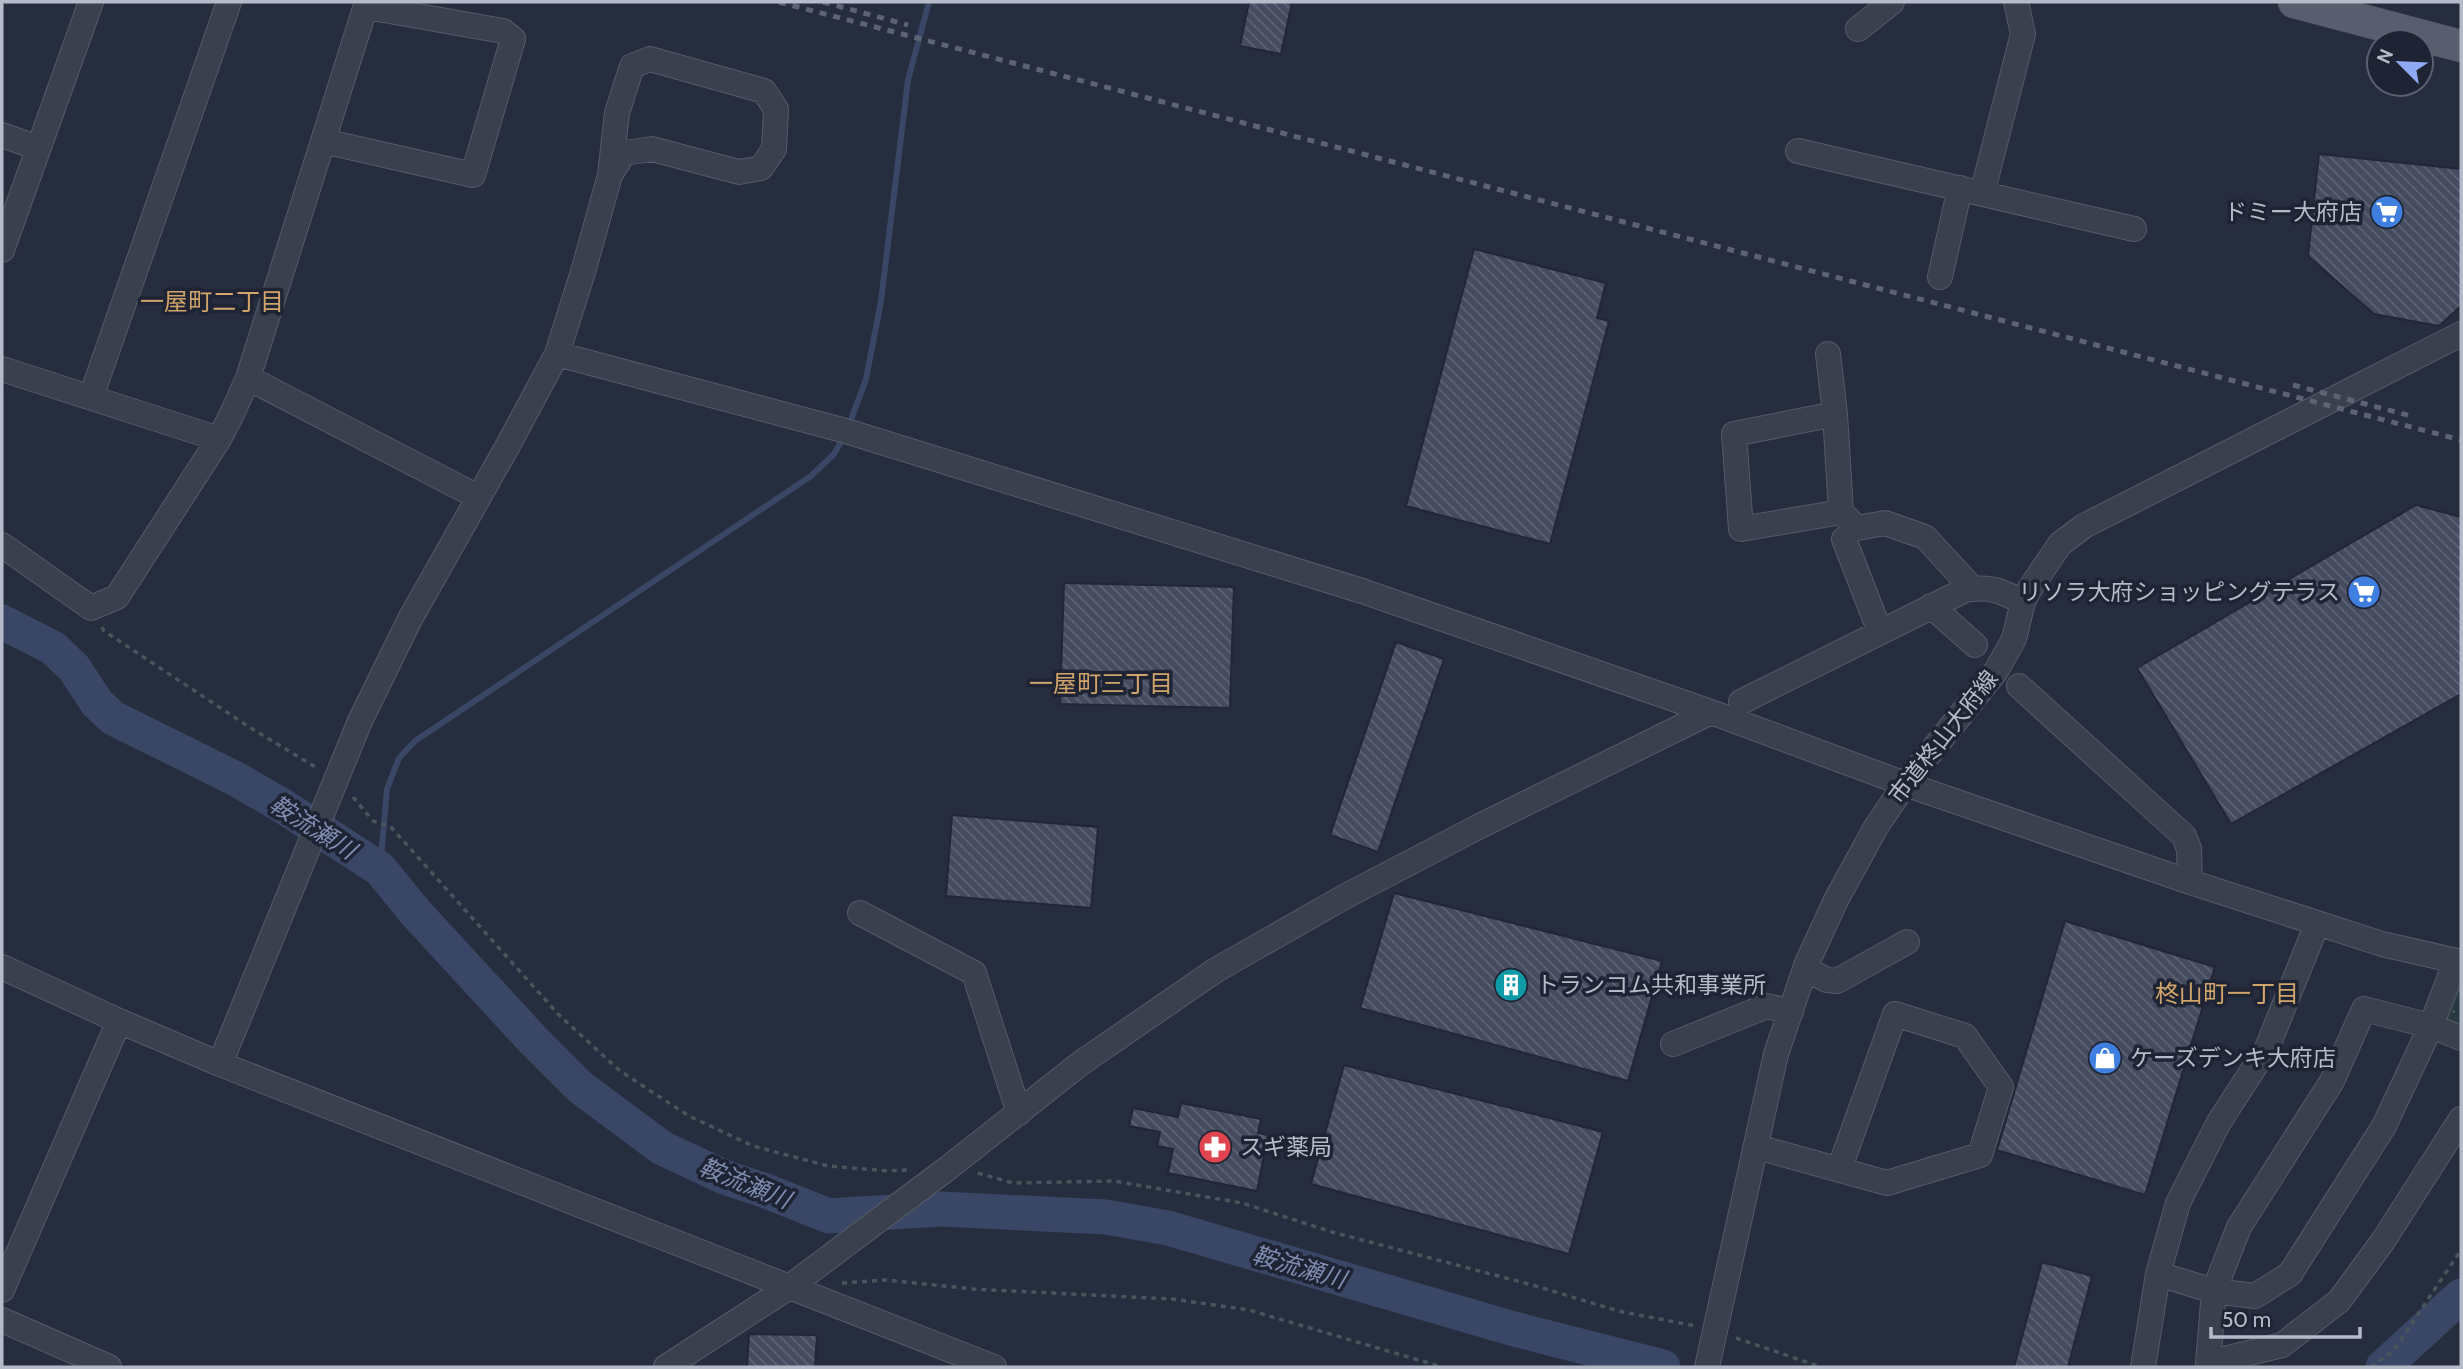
<svg xmlns="http://www.w3.org/2000/svg" width="2463" height="1369" viewBox="0 0 2463 1369" font-family="Cabin,'Noto Sans JP',sans-serif">
	<style>
		.park { fill: url(#park-dots) }
		.lines { fill: none; stroke-linecap: round; stroke-linejoin: round }
		.stream { stroke: #3a4665; stroke-width: 6 }
		.river { stroke: #3a4665; stroke-width: 35 }
		.building { fill: url(#building-back-hatch); stroke: #212736; stroke-width: 2 }
		.minor-casing { stroke: #555b69; stroke-width: 26 }
		.major-casing { stroke: #434958; stroke-width: 33 }
		.path { stroke: #46575c; stroke-width: 3.5; stroke-dasharray: 5 5; stroke-linecap: butt }
		.minor { stroke: #3a404e; stroke-width: 24 }
		.major { stroke: #585e6e; stroke-width: 32 }
		.rail { stroke: #5c6375; stroke-width: 5; stroke-dasharray: 7 7; stroke-linecap: butt }
		.labels { text-anchor: middle; dominant-baseline: central; stroke-width: 7; stroke-linejoin: round; paint-order: stroke }
		.poi-label { font-size: 23px; fill: #b6bbc9; stroke: #1f2434; text-anchor: start }
		.street-label { font-size: 23px; fill: #b6bbc9; stroke: #1f2434 }
		.neighbourhood-label { font-size: 24px; fill: #d1a469; stroke: #1f2434 }
		.water-label { font-size: 24px; font-style: italic; fill: #7f8db0; stroke: #1f2434 }
	</style>
	<defs>
		<pattern id="park-dots" width="8" height="8" patternUnits="userSpaceOnUse" patternTransform="scale(1.75)"><rect width="8" height="8" fill="#283a3f"/><path d="M2 2h.1M6 6h.1" fill="none" stroke="#455559" stroke-width="1.8" stroke-linecap="round"/></pattern>
		<pattern id="building-back-hatch" width="6" height="6" patternUnits="userSpaceOnUse" patternTransform="scale(1.75)"><rect width="6" height="6" fill="#454c60"/><path d="M-1 5l2 2M0 0l6 6M5-1l2 2" fill="none" stroke="#5e6475"/></pattern>
	</defs>
	<rect width="100%" height="100%" fill="#262d3e"/>
	<!-- park -->
	<path class="park" d="M2461,976V1026L2426,1015Z"/>
	<g class="lines">
		<!-- stream -->
		<path class="stream" d="M849,425L866,379L881,301L908,80L929,2
			M380,869L387,789L399,758L415,741L811,476L834,454L845,435"/>
		<!-- river -->
		<path class="river" d="M2,622L53,648L74,668L97,703L113,718L236,779L281,805L380,869L415,912L532,1039L580,1087L662,1148L724,1177L766,1191L829,1216L941,1209L1106,1217L1168,1228L1514,1329L1663,1367
			M2383,1367L2461,1296"/>
	</g>
	<!-- building -->
	<path class="building" d="M1249,2H1292L1281,54L1240,46Z
		M2319,154L2461,169V306L2439,326L2374,314L2308,256Z
		M1474,249L1606,283L1597,318L1609,321L1550,544L1406,506Z
		M2416,505L2461,517V694L2231,824L2137,668Z
		M1064,583L1234,587L1230,708L1060,704Z
		M1396,642L1444,659L1378,852L1330,835Z
		M952,815L1098,827L1091,908L946,896Z
		M1394,893L1662,961L1628,1081L1360,1008Z
		M2065,921L2215,967L2145,1195L1997,1150Z
		M1344,1065L1603,1132L1569,1254L1311,1184Z
		M1181,1103L1261,1119L1258,1133L1268,1135L1257,1191L1168,1173L1173,1149L1157,1146L1160,1132L1129,1126L1133,1108L1178,1117Z
		M2042,1262L2092,1276L2068,1367H2014Z
		M749,1334L817,1335L815,1367H747Z"/>
	<g class="lines">
		<defs>
			<path id="minor" d="M1858,29L1892,2
				M2,135L38,148
				M323,141L473,175L513,39L503,31L367,7
				M1798,151L2134,229
				M1982,194L2023,34L2016,2
				M2,250L91,2
				M1940,277L1960,188
				M557,354L846,431L1362,591L1711,712L1905,784L2190,882L2382,944L2461,962
				M1828,354L1835,414
				M2,369L219,439
				M248,378L478,497
				M91,397L229,2
				M1841,512L1741,529L1734,434L1835,414L1841,512L1857,528L1885,523L1925,537L1973,589
				M1844,539L1880,632
				M2,545L91,608L117,597L219,439L231,416L248,378L367,2
				M1931,606L1975,645
				M2019,686L2184,836L2189,849L2190,882
				M1741,702L1965,590C1991,586 1999,590 2023,602
				M860,913L974,973L1019,1113
				M2,967L119,1021L220,1064L994,1367
				M1805,969L1827,980L1837,981L1907,942
				M2461,1038L2431,1026L2364,1009L2332,1081L2239,1227L2214,1291L2208,1363L2282,1345L2339,1301L2383,1241L2461,1119
				M1673,1044L1767,1006L1791,1012
				M220,1064L360,721L410,619L506,449L557,354L583,272L610,175L617,113L632,66L650,59L764,91L776,109L774,149L761,168L739,172L652,149L624,153L610,175
				M1757,1147L1887,1183L1980,1155L2001,1087L1965,1036L1895,1014L1839,1170
				M2158,1274L2214,1291L2255,1296L2290,1274L2384,1126L2431,1026L2456,961
				M2,1290L119,1021
				M2,1320L109,1367
				M666,1367L788,1288L948,1168L1081,1063L1216,970L1346,896L1478,827L1711,712
				M1707,1367L1776,1054L1807,963L1836,900L1876,827L1905,784L1996,671L2014,639L2023,602L2029,590L2060,544L2084,526L2461,334
				M2143,1367L2158,1274L2178,1203L2219,1122L2267,1048L2317,924"/>
			<path id="major" d="M2294,2L2461,46"/>
		</defs>
		<!-- minor casing -->
		<use href="#minor" class="minor-casing"/>
		<!-- major casing -->
		<use href="#major" class="major-casing"/>
		<!-- path -->
		<path class="path" d="M102,627L104,631L254,730L317,768
			M353,797L373,821L390,826L558,1014L620,1071L689,1116L753,1146L828,1166L889,1171L908,1170
			M978,1173L1013,1183L1114,1181L1242,1203L1332,1232L1536,1286L1618,1311L1696,1326
			M842,1283L886,1280L973,1289L1172,1299L1249,1310L1442,1367
			M1736,1338L1821,1367
			M2371,1367L2394,1350L2461,1250"/>
		<!-- minor -->
		<use href="#minor" class="minor"/>
		<!-- major -->
		<use href="#major" class="major"/>
		<!-- rail -->
		<path class="rail" d="M779,2L2461,440
			M823,2L908,25
			M2293,385L2415,417"/>
	</g>
	<!-- icons -->
	<defs>
		<symbol id="supermarket-disc" viewBox="-11 -11 22 22"><circle r="9.5" fill="#3f7fe0" stroke="#1f2434"/><path d="M-6-5.5h2.5l.6 2H6L4.5 2H-2.5L-4.4-4H-6ZM-1.5 3.2a1.3 1.3 0 1 0 .1 0ZM3 3.2a1.3 1.3 0 1 0 .1 0Z" fill="#fff"/></symbol>
		<symbol id="building-disc" viewBox="-11 -11 22 22"><circle r="9.5" fill="#0f9aa8" stroke="#1f2434"/><path d="M-4-6H4V6H1V3H-1V6H-4ZM-2.5-4.3h1.7v1.8h-1.7ZM.8-4.3h1.7v1.8H.8ZM-2.5-1h1.7V.8h-1.7ZM.8-1h1.7V.8H.8Z" fill="#fff"/></symbol>
		<symbol id="shop-disc" viewBox="-11 -11 22 22"><circle r="9.5" fill="#3f7fe0" stroke="#1f2434"/><path d="M-5-2.5h2.3a2.7 3.5 0 0 1 5.4 0H5L5.5 6h-11ZM-1.5-2.5h3a1.5 2.3 0 0 0-3 0Z" fill="#fff"/></symbol>
		<symbol id="pharmacy-disc" viewBox="-11 -11 22 22"><circle r="9.5" fill="#e0444e" stroke="#1f2434"/><path d="M-2-6h4v4h4v4h-4v4h-4v-4h-4v-4h4Z" fill="#fff"/></symbol>
	</defs>
	<g fill-rule="evenodd">
		<use href="#supermarket-disc" x="2368" y="193" width="38" height="38"/>
		<use href="#supermarket-disc" x="2345" y="573" width="38" height="38"/>
		<use href="#building-disc" x="1492" y="966" width="38" height="38"/>
		<use href="#shop-disc" x="2086" y="1039" width="38" height="38"/>
		<use href="#pharmacy-disc" x="1196" y="1128" width="38" height="38"/>
	</g>
	<g class="labels">
		<!-- poi labels -->
		<g class="poi-label">
			<text x="2362" y="212" text-anchor="end">ドミー大府店</text>
			<text x="2340" y="592" text-anchor="end">リソラ大府ショッピングテラス</text>
			<text x="1536" y="985">トランコム共和事業所</text>
			<text x="2130" y="1058">ケーズデンキ大府店</text>
			<text x="1240" y="1147">スギ薬局</text>
		</g>
		<!-- street labels -->
		<g class="street-label">
			<text transform="translate(1943 737) rotate(-52)">市道柊山大府線</text>
		</g>
		<!-- neighbourhood labels -->
		<g class="neighbourhood-label">
			<text x="212" y="301">一屋町二丁目</text>
			<text x="1101" y="683">一屋町三丁目</text>
			<text x="2227" y="993">柊山町一丁目</text>
		</g>
		<!-- water labels -->
		<g class="water-label">
			<text transform="translate(313 827) rotate(32)">鞍流瀬川</text>
			<text transform="translate(745 1183) rotate(22)">鞍流瀬川</text>
			<text transform="translate(1299 1267) rotate(16)">鞍流瀬川</text>
		</g>
	</g>
	<!-- border -->
	<rect width="2463" height="1369" fill="none" stroke="#b6bbc9" stroke-width="7"/>
	<!-- north arrow -->
	<g transform="translate(2400 63) rotate(294)"><circle r="33" fill="#1f2434" stroke="#5b6070" stroke-width="2"/>
	<path d="M0-5L12 26L0 18L-12 26Z" fill="#90a9f4"/>
	<text y="-10" font-size="19" font-weight="bold" text-anchor="middle" fill="#b6bbc9">N</text>
	</g>
	<!-- scale -->
	<path d="M2211 1327v10h149v-10" fill="none" stroke="#b6bbc9" stroke-width="3.5"/>
	<text x="2222" y="1327" font-size="21" fill="#b6bbc9" stroke="#1f2434" stroke-width="5" paint-order="stroke">50 m</text>
</svg>
